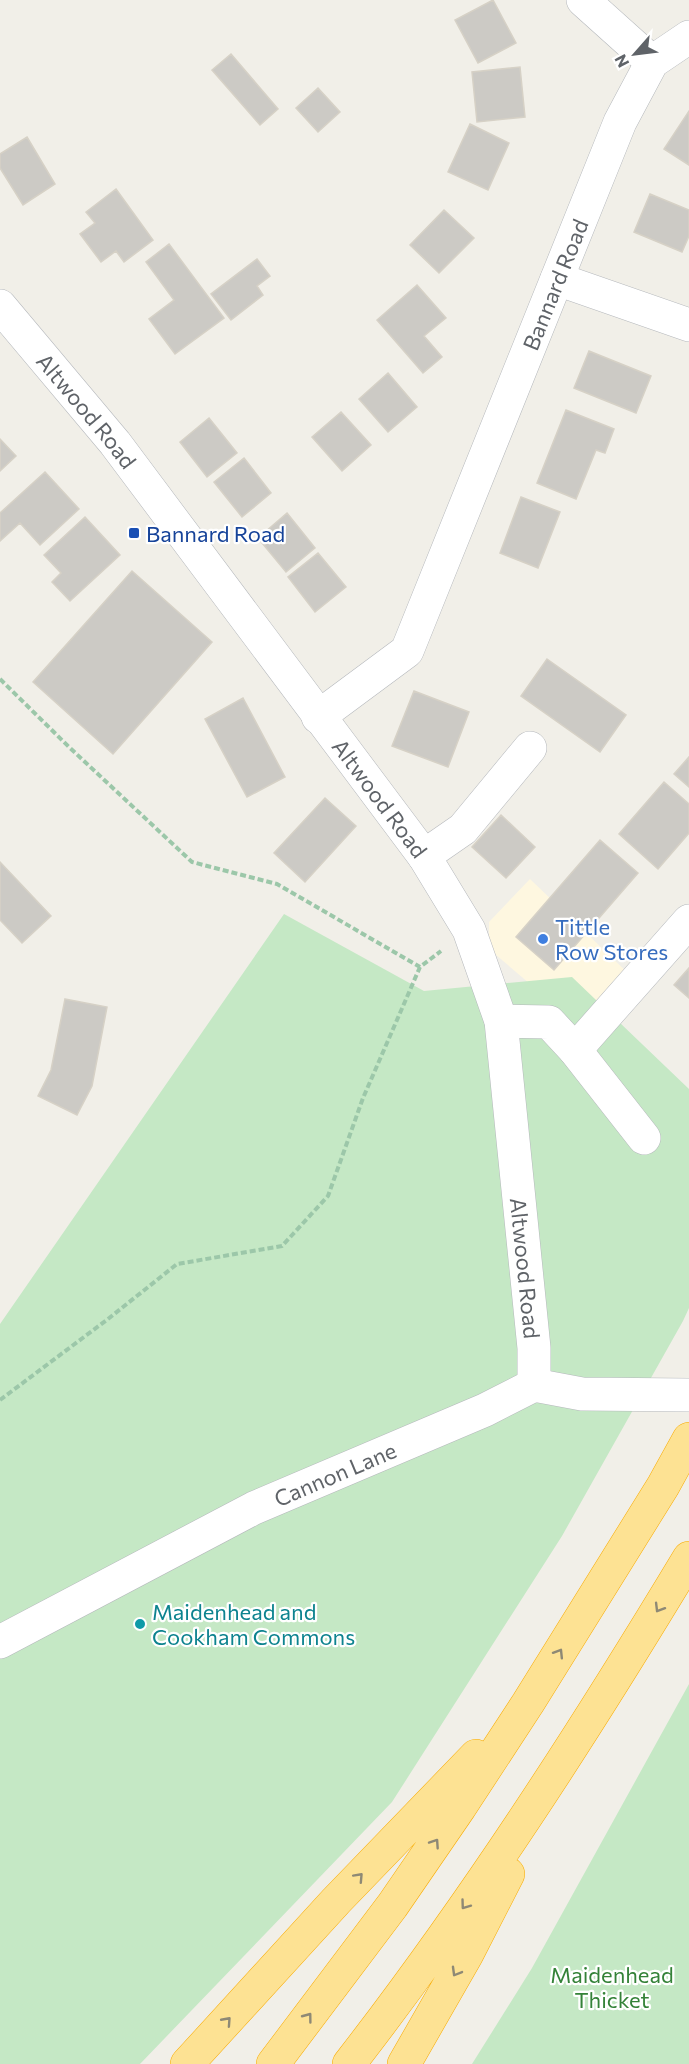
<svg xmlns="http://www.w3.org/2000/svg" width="689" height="2064" viewBox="0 0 689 2064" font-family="Commissioner,sans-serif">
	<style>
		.commercial { fill: #fef7e0 }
		.green { fill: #c5e8c5 }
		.building { fill: #cccac5; stroke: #d6d1c6; stroke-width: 1.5 }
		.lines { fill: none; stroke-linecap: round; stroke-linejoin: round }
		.minor-casing { stroke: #b5b8bc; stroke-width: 34 }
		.highway-casing { stroke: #f9ab00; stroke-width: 34 }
		.path { stroke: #9cc7a9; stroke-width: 4; stroke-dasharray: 6 3; stroke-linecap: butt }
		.minor { stroke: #fff; stroke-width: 33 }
		.highway { stroke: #fde293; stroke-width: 33 }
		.oneway { stroke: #8e8975 }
		.transit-dot { fill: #1a4fb4; stroke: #fff; stroke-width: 2 }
		.shop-dot { fill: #3f7fe0; stroke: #fff; stroke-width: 2 }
		.culture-dot { fill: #0f9aa8; stroke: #fff; stroke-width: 2 }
		.labels { text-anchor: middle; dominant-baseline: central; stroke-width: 4.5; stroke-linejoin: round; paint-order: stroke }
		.street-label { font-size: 22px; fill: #5f6368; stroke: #fff }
		.transit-label { font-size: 22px; fill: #164399; stroke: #fff; text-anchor: start }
		.shop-label { font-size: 22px; fill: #366cbe; stroke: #fff; text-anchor: start }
		.culture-label { font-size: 22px; fill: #0d838f; stroke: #fff; text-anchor: start }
		.park-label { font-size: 22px; fill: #348238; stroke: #fff }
	</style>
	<rect width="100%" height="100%" fill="#f1efe8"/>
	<!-- commercial -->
	<path class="commercial" d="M530,879L632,977L583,1029L489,949V922Z"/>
	<!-- green -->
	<path class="green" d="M284,914L424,991L572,977L689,1089V1308L683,1321L562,1536L392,1802L140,2064H0V1324Z
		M689,1684V2064H472L532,1968Z"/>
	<!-- building -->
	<path class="building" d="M493,0L516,43L478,63L455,20Z
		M231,54L278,109L260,125L212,70Z
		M520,67L525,117L477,122L472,72Z
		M318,88L340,112L318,132L296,108Z
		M689,111V165L664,149Z
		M470,124L509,143L488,190L448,172Z
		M27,137L55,184L23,205L0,168V154Z
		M116,189L153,240L124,262L116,251L101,262L80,234L95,223L86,212Z
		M650,194L689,210V236L682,252L634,232Z
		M444,210L474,238L439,273L410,245Z
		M169,244L224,318L175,354L149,319L174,300L146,262Z
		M257,259L270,276L257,286L263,295L231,320L211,294Z
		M417,285L446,318L424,336L442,357L423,373L377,320Z
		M589,351L651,376L636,413L574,388Z
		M388,373L417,407L388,432L359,399Z
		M566,410L614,429L605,453L596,450L576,499L537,483Z
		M341,412L371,445L342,471L312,437Z
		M209,418L237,453L207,477L180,442Z
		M0,439L16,456L0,471Z
		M244,458L271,493L242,517L214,482Z
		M45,472L79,509L40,545L20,523L0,541V513Z
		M521,497L560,512L538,568L500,553Z
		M287,513L315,548L286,572L258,538Z
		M85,517L120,555L70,601L52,582L61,573L44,555Z
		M318,553L346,587L315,612L288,577Z
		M132,571L212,642L113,754L33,682Z
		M547,659L626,715L600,752L521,696Z
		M414,691L469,712L448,767L392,746Z
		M243,698L285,777L247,797L205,719Z
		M689,757V787L674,774Z
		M664,782L689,804V833L658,869L619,834Z
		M325,798L356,826L305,882L274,853Z
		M501,815L535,847L506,878L472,847Z
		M600,840L638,873L554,970L516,937Z
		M0,862L51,916L22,943L0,920Z
		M689,968V998L674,985Z
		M65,999L107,1007L92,1086L77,1115L38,1096L51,1070Z"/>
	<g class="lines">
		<defs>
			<g id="minor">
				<path d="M583,0L652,62"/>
				<path d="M557,279L689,325"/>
				<path id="s1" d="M0,306L115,443L424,856L469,930L501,1021L534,1348V1385"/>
				<path id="s2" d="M318,717L407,651L620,122L652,62L689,37"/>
				<path d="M424,856L463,829L530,748"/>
				<path d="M501,1021L549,1022L575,1050L644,1138"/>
				<path d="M575,1050L689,921"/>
				<path id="s3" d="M0,1642L254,1508L485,1410L534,1385L582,1394L689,1395"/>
			</g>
			<path id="highway" d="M187,2064L336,1901L476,1756
				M273,2064L392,1906L460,1807L528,1703L663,1486L689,1439
				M349,2064C474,1903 584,1732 689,1558
				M404,2064L467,1954L508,1874"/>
		</defs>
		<!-- minor casing -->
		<use href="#minor" class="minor-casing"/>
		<!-- highway casing -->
		<use href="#highway" class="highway-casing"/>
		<!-- path -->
		<path class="path" d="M0,679L69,747L192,862L277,884L420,967
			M0,1400L108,1319L177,1264L282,1246L328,1196L363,1098L420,967L441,951"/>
		<!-- minor -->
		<use href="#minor" class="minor"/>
		<!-- highway -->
		<use href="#highway" class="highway"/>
	</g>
	<!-- one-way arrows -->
	<defs><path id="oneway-chevron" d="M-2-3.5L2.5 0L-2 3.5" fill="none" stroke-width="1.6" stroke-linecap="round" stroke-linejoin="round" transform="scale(1.5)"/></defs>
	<g class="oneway">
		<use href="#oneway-chevron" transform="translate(659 1608) rotate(121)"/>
		<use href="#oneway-chevron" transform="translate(559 1653) rotate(-58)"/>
		<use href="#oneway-chevron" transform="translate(435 1843) rotate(-56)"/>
		<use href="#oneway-chevron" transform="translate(359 1877) rotate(-47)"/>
		<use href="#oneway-chevron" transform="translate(465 1905) rotate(126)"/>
		<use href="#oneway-chevron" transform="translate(456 1972) rotate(120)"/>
		<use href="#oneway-chevron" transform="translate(308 2017) rotate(-53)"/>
		<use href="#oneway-chevron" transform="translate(227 2021) rotate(-48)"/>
	</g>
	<!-- markers -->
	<rect class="transit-dot" x="128" y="527" width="12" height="12" rx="3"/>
	<circle class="shop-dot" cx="543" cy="939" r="6"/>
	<circle class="culture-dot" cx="140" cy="1624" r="6"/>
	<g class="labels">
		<!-- street labels -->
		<g class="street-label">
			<text stroke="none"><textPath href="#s2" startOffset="506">Bannard Road</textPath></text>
			<text stroke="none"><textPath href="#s1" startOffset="136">Altwood Road</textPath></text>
			<text stroke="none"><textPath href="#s1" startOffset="622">Altwood Road</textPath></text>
			<text stroke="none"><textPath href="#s1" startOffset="1126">Altwood Road</textPath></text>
			<text stroke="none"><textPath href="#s3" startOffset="375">Cannon Lane</textPath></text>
		</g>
		<!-- transit labels -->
		<g class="transit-label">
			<text x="146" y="533">Bannard Road</text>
		</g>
		<!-- shop labels -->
		<g class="shop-label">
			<text x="555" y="926">Tittle<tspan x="555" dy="25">Row Stores</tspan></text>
		</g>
		<!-- culture labels -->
		<g class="culture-label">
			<text x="152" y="1611">Maidenhead and<tspan x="152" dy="25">Cookham Commons</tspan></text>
		</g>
		<!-- park labels -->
		<g class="park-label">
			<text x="612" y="1974">Maidenhead<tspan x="612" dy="25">Thicket</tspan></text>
		</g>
	</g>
	<!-- north arrow -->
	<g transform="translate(635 54) rotate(242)" stroke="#ffffff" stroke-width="4.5" paint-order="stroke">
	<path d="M0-4.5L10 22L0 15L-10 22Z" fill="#5f6368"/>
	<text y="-9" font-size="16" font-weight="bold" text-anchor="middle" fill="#5f6368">N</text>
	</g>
</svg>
